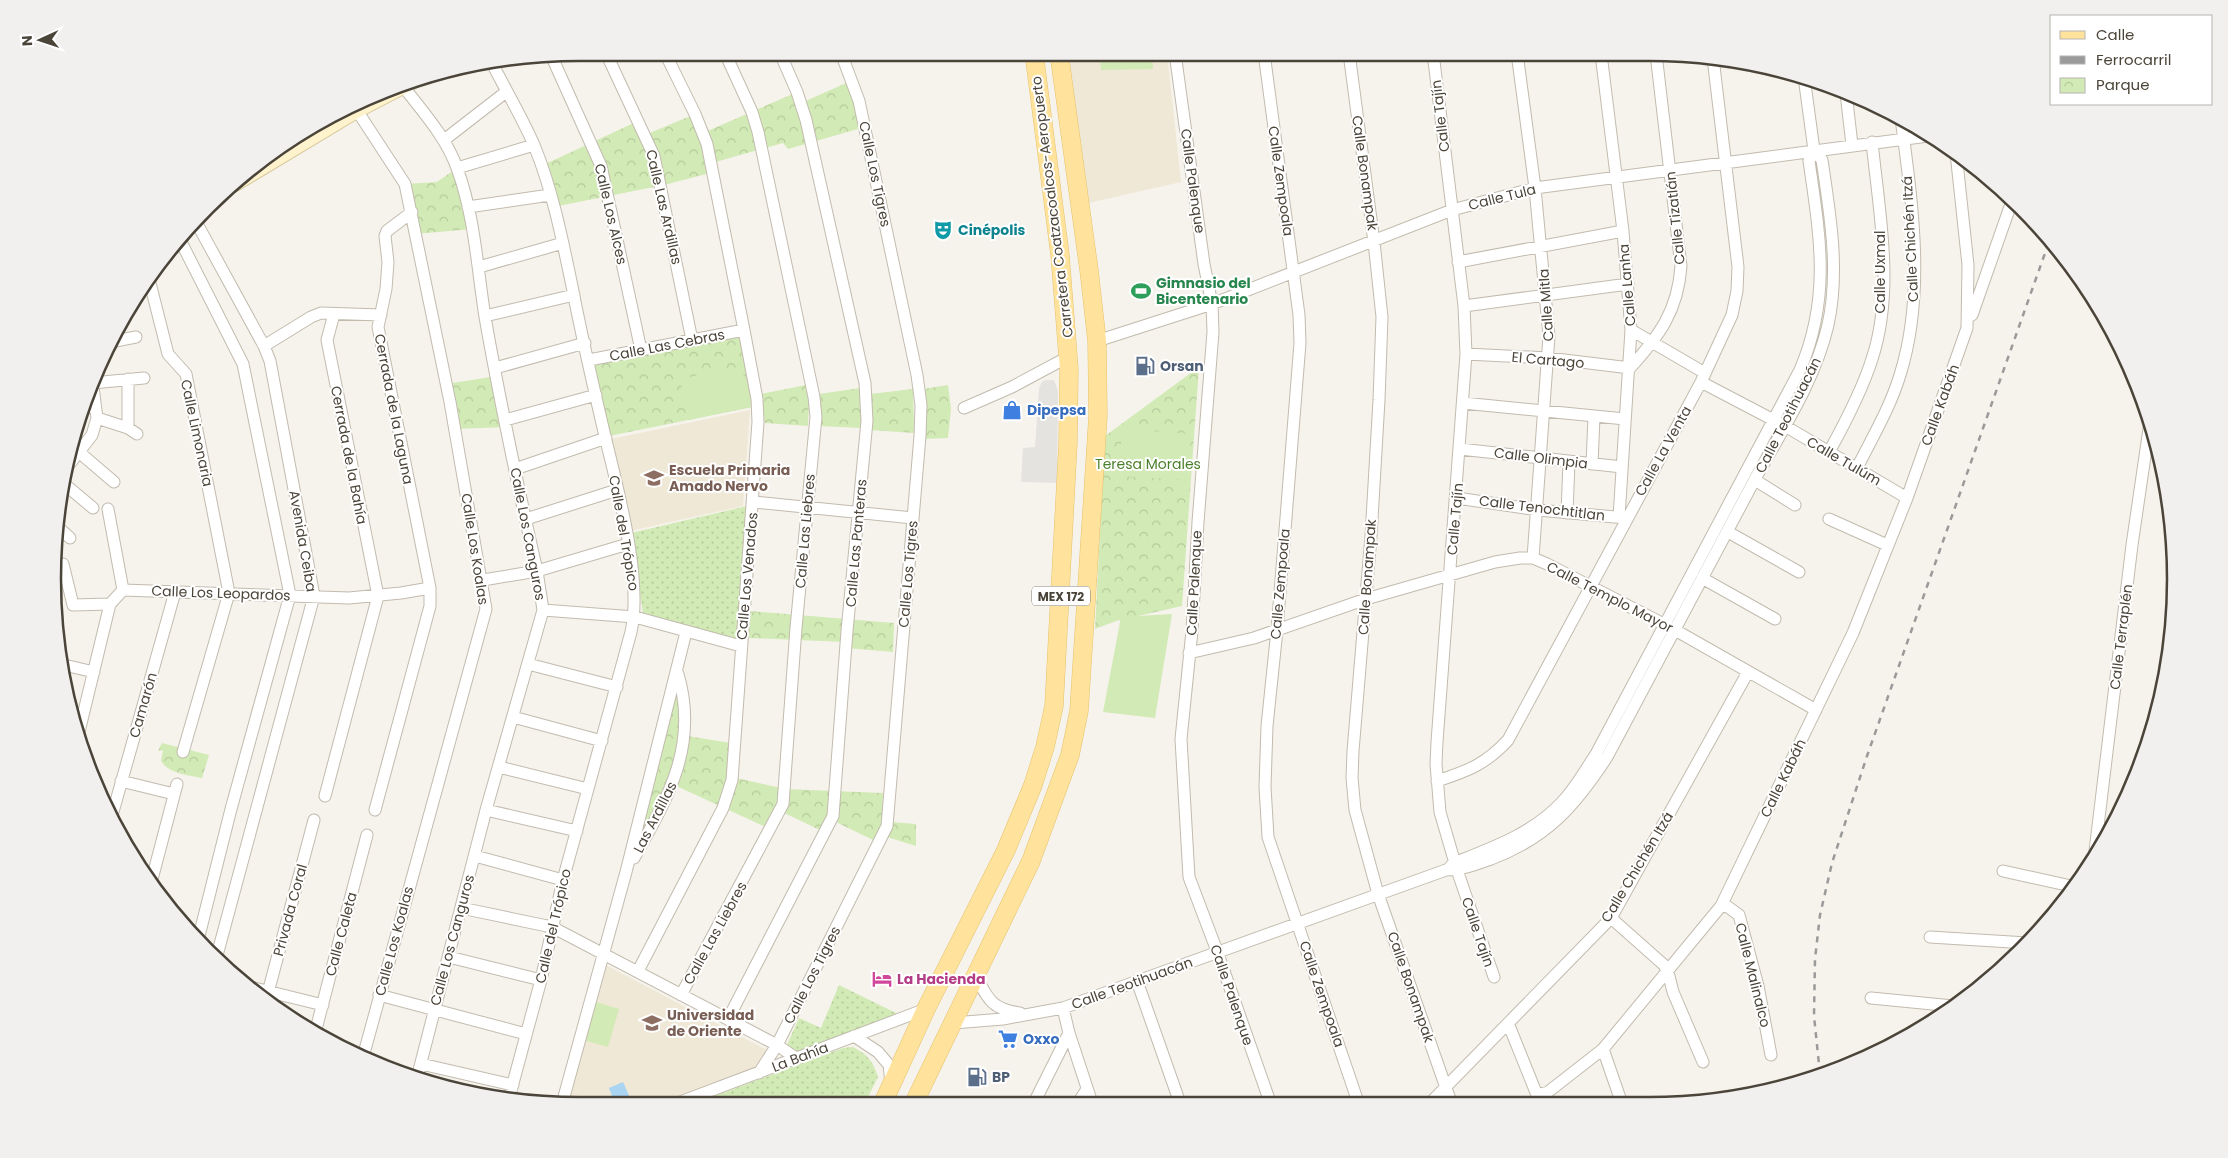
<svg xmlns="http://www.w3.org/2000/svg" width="2228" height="1158" viewBox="0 0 2228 1158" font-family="Poppins,sans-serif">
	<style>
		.education { fill: #efe8d6 }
		.grass { fill: url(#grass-dots) }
		.park { fill: url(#park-crowns) }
		.pitch { fill: #d2eab5 }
		.parking { fill: #e5e3e0 }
		.water { fill: #a9d4f2 }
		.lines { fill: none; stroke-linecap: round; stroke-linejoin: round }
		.street-casing { stroke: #c2bbae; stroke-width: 13 }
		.secondary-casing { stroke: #d6c79b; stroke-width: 17 }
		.primary-casing { stroke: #e6c16a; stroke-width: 19 }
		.street { stroke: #fff; stroke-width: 11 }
		.secondary { stroke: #fff3cd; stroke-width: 15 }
		.primary { stroke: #ffe39c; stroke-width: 18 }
		.rail { stroke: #9a9a9a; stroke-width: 2.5; stroke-dasharray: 6 6; stroke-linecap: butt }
		.labels { text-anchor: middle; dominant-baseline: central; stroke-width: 4; stroke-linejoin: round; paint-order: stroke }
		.shield { fill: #fff; stroke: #817c74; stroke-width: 1 }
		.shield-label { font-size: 12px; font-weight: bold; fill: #4b4439 }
		.street-label { font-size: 14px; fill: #4b4439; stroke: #fff }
		.culture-label { font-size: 14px; font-weight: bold; fill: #0d838f; stroke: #fff; text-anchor: start }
		.leisure-label { font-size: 14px; font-weight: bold; fill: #27864d; stroke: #fff; text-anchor: start }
		.service-label { font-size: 14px; font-weight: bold; fill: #4e5e75; stroke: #fff; text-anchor: start }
		.shop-label { font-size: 14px; font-weight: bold; fill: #366cbe; stroke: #fff; text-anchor: start }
		.park-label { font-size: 14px; fill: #4a7f2a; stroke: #fff }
		.education-label { font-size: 14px; font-weight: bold; fill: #785e54; stroke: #fff; text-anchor: start }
		.hotel-label { font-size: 14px; font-weight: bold; fill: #b23c85; stroke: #fff; text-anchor: start }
		.rim { fill: none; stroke: #4b4439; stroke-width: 2.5 }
	</style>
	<defs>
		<pattern id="grass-dots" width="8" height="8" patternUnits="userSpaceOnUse" patternTransform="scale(1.25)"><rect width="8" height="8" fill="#d2eab5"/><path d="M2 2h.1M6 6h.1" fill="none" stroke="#b6ca9c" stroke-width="1.8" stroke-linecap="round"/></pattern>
		<pattern id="park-crowns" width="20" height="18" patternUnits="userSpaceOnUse" patternTransform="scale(1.25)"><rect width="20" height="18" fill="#d2eab5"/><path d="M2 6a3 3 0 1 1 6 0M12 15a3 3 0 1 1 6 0" fill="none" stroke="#b6ca9c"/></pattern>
	</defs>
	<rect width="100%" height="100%" fill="#f6f3ec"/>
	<!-- education -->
	<path class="education" d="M1068,53H1167L1181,182L1088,203Z
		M750,410L743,506L630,531L611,439Z
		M604,964L767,1050L758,1070L667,1104H565Z"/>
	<!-- grass -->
	<path class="grass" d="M747,506L738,640L643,613L631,533Z
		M839,985L900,1015L799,1056L787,1045L799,1018L821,1028Z
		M853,1047C867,1054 873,1061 878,1077L865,1103L693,1104L843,1048Z"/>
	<!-- park -->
	<path class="park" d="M853,80L865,127L788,149L783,143L712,163L714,172L664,185L553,207L541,166L638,121L645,135L695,114L703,133L797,92L801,103Z
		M457,168L473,229L415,234L405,184L437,182Z
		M739,336L753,407L609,436L594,365Z
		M1199,367L1182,606L1116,621L1095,629L1105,436Z
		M497,376L506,427L455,429L446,384Z
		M806,385L809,399L808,426L765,423L761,394Z
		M948,385L951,409L948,438L922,439L923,389Z
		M860,388L862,428L818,426L819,394Z
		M913,389L914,433L870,430V394Z
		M749,611L894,623L893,652L846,648V642L748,638Z
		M676,683L681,735L731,743L727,776L785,789L883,793L882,823L875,841L836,822L822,831L780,811L770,829L674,785L636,842Z
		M162,743L209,755L202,778C189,775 169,774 161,761L163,750L158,751Z
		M891,822L916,824V846L887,837Z"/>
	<!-- pitch -->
	<path class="pitch" d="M1100,53H1152L1153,69L1101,70Z
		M742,366L749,407L689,420L680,379Z
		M1122,429L1191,434L1188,480L1119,476Z
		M1172,614L1155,718L1103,712L1121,617Z
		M593,1001L619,1009L608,1047L583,1040Z"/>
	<!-- parking -->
	<path class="parking" d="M1045,380H1054L1058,391L1057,483L1021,482L1023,448L1035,447L1039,388L1042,382Z"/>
	<!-- water -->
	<path class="water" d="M623,1082L632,1102L626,1104H615L609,1088Z"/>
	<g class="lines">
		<defs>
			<path id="street" d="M606,53L654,156L692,340
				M1175,53L1204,264L1212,304L1213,332L1198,522L1192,631L1181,739L1189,877L1217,951L1270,1102
				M1264,53L1299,315L1300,343L1277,630L1267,726L1265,787L1268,837L1358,1102
				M1349,53L1374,242L1382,317L1379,400L1371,536L1353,751L1352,778L1355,810L1378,894L1451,1102
				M1433,53L1464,306L1466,354L1437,742L1436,764L1440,812L1457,870L1494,977
				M1517,53L1535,188L1549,336L1533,558
				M1601,54L1623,231L1631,330L1619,517
				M551,55L601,166L641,350
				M491,61C505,89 522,117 534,145C553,191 563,243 573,291C582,338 593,385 604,432C617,487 643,578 631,632L563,880L541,980L509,1098
				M1804,77L1814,150
				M403,86C423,112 446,137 457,168C475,217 477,267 485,317C500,402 518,487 537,571L543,610L486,810L417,1078
				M1846,93L1852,145
				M354,106L405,184L450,402L486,609L363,1057
				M444,140L506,92
				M457,168L534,145
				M468,207L550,195
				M195,220L264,346L270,361L314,596L216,959
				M179,238L243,364L290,595L231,809L198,940
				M1458,262L1623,231
				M479,267L563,243
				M149,279L168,354L186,374L229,593L183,752
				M1464,306L1628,284
				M1972,315L2012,201
				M485,316L574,295
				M1631,330L1705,373
				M1097,341L1212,304L1452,210L1535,188L1928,136
				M110,342L136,337
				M264,346L311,317L321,313L381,315
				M1466,354L1548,358L1630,368C1659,336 1678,311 1681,266L1656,54
				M589,360L744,330
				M495,368L585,343
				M128,379V428
				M1701,382L1785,426L1907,498
				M93,383L144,378
				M1463,403L1625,419
				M964,408L1012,387L1068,357
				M83,409L95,406
				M97,418L128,428L137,434
				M505,420L596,395
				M1460,449L1622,467
				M1829,452C1845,423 1862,391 1872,359C1895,290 1879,212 1872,142
				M80,453L114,482
				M1592,464L1594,417
				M1857,468C1872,438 1890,408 1900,375C1926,292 1912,203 1901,118
				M515,469L606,438
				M64,471L92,435L97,418L92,379
				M1755,480L1795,505
				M62,482L93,508
				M1457,498L1538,510L1626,518
				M754,502L913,518
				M108,509L123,590
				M1567,513L1569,462
				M526,519L617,490
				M1829,519L1887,545
				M56,525L70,538
				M1728,532L1799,572
				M63,564L73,605L110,604
				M1702,578L1775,619
				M483,580L537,571L628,544
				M123,590L349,598L401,593L430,588
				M543,610L635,617L741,646
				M1189,653L1254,638L1366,599L1495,562L1520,558H1533L1547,564L1675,630L1816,710
				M60,664L94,672
				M528,664L617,687
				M513,717L602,741
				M78,736L110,604L123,590
				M499,767L588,789
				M121,781L174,794
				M1437,781C1468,771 1486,764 1508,740L1701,382L1732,315L1737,291L1738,267L1713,58
				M325,796L378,596L327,340L334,314
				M375,810L430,606V588L378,327L386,289L388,262L385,236L387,231L412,212
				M486,810L577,831
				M111,819L175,592
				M2095,851L2132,545L2150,422
				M475,856L563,880
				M634,858C668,798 699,745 678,674
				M1449,868L1454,863C1494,847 1534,833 1563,801C1576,787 1586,769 1596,754L1800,370C1831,297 1820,237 1809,161L1814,150
				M2003,871L2071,886
				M151,883L177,784
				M1721,906L1728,907L1739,915L1758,986L1771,1055
				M461,908L552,927L777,1045L796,1058
				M1611,918L1664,965L1668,972L1673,992L1703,1062
				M1930,937L2027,943
				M449,957L541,980
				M638,971L723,808L732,780L758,422L757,399L744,330L707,144L695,114L665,53
				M976,976C988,999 991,1009 1020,1013
				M1137,981L1180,1103
				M250,987L323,1005
				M379,995L526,1034
				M681,995L783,804L796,628L816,417L814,397L758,132L752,112L725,53
				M1871,998L1953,1006
				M266,1000L314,820
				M1063,1008L1069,1033L1092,1103
				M728,1019L833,816L847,631L867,421L865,383L806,120L797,92L780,53
				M953,1023L1003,1019L1063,1008L1446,870C1462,870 1476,864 1491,859C1547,838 1575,806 1607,757C1657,664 1706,571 1755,479C1782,430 1815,381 1828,325C1840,271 1830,214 1822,160L1814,150
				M1508,1023L1537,1095L1548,1092L1603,1049L1721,906L1853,633L1907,498L1967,328L1968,265L1956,153
				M315,1033L367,835
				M854,1036L878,1052L889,1065L891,1083
				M1603,1049L1621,1101
				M421,1064L513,1085
				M759,1073L777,1045L887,826L920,436L921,405L917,375L859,101L841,53
				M1431,1102L1611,918L1748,672
				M1034,1103L1069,1033
				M1078,1103L1087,1089
				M562,1104L626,872L686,632
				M675,1104L926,1009"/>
			<path id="secondary" d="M234,184L357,110L417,79"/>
			<path id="primary" d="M883,1103L926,1009L1006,850L1033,785L1045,747L1054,706L1068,443L1069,369L1060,255L1034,53
				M914,1103L1031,861L1070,755L1079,711L1098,416L1097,341L1089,270L1059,53"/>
		</defs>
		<!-- street casing -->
		<use href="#street" class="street-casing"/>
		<!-- secondary casing -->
		<use href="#secondary" class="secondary-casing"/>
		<!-- primary casing -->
		<use href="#primary" class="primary-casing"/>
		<!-- street -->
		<use href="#street" class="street"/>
		<!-- secondary -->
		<use href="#secondary" class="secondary"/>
		<!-- primary -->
		<use href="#primary" class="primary"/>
		<!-- rail -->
		<path class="rail" d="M1820,1074L1814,1016L1815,959L1820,915L1832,863L1867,756L2050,239"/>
	</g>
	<!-- icons -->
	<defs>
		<symbol id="theatre-bare" viewBox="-9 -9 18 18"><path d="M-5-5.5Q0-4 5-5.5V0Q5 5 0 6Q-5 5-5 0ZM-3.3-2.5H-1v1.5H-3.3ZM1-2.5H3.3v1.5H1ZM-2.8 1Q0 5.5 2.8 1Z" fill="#0f9aa8" stroke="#fff" stroke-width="2.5" paint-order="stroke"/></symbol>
		<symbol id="stadium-bare" viewBox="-9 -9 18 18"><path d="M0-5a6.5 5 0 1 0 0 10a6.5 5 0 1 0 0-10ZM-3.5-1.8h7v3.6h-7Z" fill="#2e9e5b" stroke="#fff" stroke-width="2.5" paint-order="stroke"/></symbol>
		<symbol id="fuel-bare" viewBox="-9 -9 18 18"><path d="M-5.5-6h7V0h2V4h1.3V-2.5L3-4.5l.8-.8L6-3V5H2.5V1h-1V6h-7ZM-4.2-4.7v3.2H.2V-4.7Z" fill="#5c6f8a" stroke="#fff" stroke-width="2.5" paint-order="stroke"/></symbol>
		<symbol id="shop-bare" viewBox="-9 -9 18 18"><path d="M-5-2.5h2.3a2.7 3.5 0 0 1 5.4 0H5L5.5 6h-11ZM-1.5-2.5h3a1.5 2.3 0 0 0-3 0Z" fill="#3f7fe0" stroke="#fff" stroke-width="2.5" paint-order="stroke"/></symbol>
		<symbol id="school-bare" viewBox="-9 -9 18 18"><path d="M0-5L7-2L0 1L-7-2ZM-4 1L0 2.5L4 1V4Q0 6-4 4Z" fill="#8d6e63" stroke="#fff" stroke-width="2.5" paint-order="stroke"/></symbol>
		<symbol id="hotel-bare" viewBox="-9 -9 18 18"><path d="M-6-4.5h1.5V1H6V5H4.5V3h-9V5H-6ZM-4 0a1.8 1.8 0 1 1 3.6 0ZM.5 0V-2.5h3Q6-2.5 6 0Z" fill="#d1479c" stroke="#fff" stroke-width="2.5" paint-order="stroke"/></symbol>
		<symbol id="university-bare" viewBox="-9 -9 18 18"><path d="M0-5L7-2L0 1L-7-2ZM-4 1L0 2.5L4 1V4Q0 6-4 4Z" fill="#8d6e63" stroke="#fff" stroke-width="2.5" paint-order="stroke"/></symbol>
		<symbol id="supermarket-bare" viewBox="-9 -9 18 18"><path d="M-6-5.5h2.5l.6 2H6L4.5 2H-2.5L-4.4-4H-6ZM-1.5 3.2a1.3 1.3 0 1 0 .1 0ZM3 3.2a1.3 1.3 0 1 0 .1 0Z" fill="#3f7fe0" stroke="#fff" stroke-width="2.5" paint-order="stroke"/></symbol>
	</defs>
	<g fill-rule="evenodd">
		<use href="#theatre-bare" x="929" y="216" width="28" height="28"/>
		<use href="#stadium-bare" x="1127" y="277" width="28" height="28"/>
		<use href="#fuel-bare" x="1131" y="352" width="28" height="28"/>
		<use href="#shop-bare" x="998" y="396" width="28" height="28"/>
		<use href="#school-bare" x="640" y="464" width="28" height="28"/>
		<use href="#hotel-bare" x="868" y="965" width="28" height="28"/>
		<use href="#university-bare" x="638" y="1009" width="28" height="28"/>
		<use href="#supermarket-bare" x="994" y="1025" width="28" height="28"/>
		<use href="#fuel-bare" x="963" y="1063" width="28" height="28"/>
	</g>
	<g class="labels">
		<!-- shield labels -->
		<rect class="shield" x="1032" y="586.5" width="58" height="19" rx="4"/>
		<g class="shield-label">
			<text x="1061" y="596">MEX 172</text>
		</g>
		<!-- street labels -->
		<g class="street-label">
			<text transform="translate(1440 116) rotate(-97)">Calle Tajín</text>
			<text transform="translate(1365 173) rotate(82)">Calle Bonampak</text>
			<text transform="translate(875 174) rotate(78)">Calle Los Tigres</text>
			<text transform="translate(1193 181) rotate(82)">Calle Palenque</text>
			<text transform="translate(1281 181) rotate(82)">Calle Zempoala</text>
			<text transform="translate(1502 197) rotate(-14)">Calle Tula</text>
			<text transform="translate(664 207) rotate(77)">Calle Las Ardillas</text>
			<text transform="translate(1052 207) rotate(-97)">Carretera Coatzacoalcos-Aeropuerto</text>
			<text transform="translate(611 214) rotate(77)">Calle Los Alces</text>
			<text transform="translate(1675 218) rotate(-96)">Calle Tizatlán</text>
			<text transform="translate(1910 239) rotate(-93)">Calle Chichén Itzá</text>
			<text transform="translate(1880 272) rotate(-90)">Calle Uxmal</text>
			<text transform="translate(1627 285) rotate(-95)">Calle Lanha</text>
			<text transform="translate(1546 305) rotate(-94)">Calle Mitla</text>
			<text transform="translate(667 345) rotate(-11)">Calle Las Cebras</text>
			<text transform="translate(1548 360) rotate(5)">El Cartago</text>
			<text transform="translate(1940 405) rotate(-70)">Calle Kabáh</text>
			<text transform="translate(394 409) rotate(79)">Cerrada de la Laguna</text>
			<text transform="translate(1788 415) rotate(-63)">Calle Teotihuacán</text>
			<text transform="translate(197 433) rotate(78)">Calle Limonaria</text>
			<text transform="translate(1663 451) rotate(-61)">Calle La Venta</text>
			<text transform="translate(349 455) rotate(79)">Cerrada de la Bahía</text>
			<text transform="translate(1541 458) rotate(7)">Calle Olimpia</text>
			<text transform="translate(1844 461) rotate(30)">Calle Tulúm</text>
			<text transform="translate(1542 508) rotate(7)">Calle Tenochtitlan</text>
			<text transform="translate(1455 519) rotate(-85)">Calle Tajín</text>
			<text transform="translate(805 531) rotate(-85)">Calle Las Liebres</text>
			<text transform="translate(624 533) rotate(80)">Calle del Trópico</text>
			<text transform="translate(528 534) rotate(79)">Calle Los Canguros</text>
			<text transform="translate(303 541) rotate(80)">Avenida Ceiba</text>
			<text transform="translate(856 543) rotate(-85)">Calle Las Panteras</text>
			<text transform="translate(475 549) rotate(81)">Calle Los Koalas</text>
			<text transform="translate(908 574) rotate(-85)">Calle Los Tigres</text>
			<text transform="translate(747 576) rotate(-85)">Calle Los Venados</text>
			<text transform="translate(1367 577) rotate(-86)">Calle Bonampak</text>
			<text transform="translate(1194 583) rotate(-87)">Calle Palenque</text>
			<text transform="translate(1280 584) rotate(-85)">Calle Zempoala</text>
			<text transform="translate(221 593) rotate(2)">Calle Los Leopardos</text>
			<text transform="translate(1610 597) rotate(27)">Calle Templo Mayor</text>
			<text transform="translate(2121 637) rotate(-83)">Calle Terraplén</text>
			<text transform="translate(143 705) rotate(-74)">Camarón</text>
			<text transform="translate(1783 778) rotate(-64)">Calle Kabáh</text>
			<text transform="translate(655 817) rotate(-63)">Las Ardillas</text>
			<text transform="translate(1637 867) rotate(-59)">Calle Chichén Itzá</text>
			<text transform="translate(290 910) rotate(-75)">Privada Coral</text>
			<text transform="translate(553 926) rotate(-77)">Calle del Trópico</text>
			<text transform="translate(1478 932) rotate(71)">Calle Tajín</text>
			<text transform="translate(715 933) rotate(-61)">Calle Las Liebres</text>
			<text transform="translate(341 934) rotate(-75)">Calle Caleta</text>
			<text transform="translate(452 940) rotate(-75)">Calle Los Canguros</text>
			<text transform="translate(394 941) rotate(-75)">Calle Los Koalas</text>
			<text transform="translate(812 975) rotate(-63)">Calle Los Tigres</text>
			<text transform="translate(1753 975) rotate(76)">Calle Malinalco</text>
			<text transform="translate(1132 983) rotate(-20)">Calle Teotihuacán</text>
			<text transform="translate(1411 987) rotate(71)">Calle Bonampak</text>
			<text transform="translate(1322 994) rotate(71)">Calle Zempoala</text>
			<text transform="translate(1232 995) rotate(71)">Calle Palenque</text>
			<text transform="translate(800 1057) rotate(-21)">La Bahía</text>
		</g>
		<!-- culture labels -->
		<g class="culture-label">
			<text x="958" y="230">Cinépolis</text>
		</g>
		<!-- leisure labels -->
		<g class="leisure-label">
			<text x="1156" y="283">Gimnasio del<tspan x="1156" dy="16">Bicentenario</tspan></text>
		</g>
		<!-- service labels -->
		<g class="service-label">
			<text x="1160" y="366">Orsan</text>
			<text x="992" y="1077">BP</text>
		</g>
		<!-- shop labels -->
		<g class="shop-label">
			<text x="1027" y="410">Dipepsa</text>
			<text x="1023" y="1039">Oxxo</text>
		</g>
		<!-- park labels -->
		<g class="park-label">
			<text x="1148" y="464">Teresa Morales</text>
		</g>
		<!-- education labels -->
		<g class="education-label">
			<text x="669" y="470">Escuela Primaria<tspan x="669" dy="16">Amado Nervo</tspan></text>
			<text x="667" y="1015">Universidad<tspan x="667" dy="16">de Oriente</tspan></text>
		</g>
		<!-- hotel labels -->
		<g class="hotel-label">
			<text x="897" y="979">La Hacienda</text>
		</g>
	</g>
	<!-- crop -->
	<path d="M0 0H2228V1158H0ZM579 61H1649A518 518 0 0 1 2167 579V579A518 518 0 0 1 1649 1097H579A518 518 0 0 1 61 579V579A518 518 0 0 1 579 61Z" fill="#f1f0ef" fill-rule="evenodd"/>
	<path class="rim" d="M579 61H1649A518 518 0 0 1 2167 579V579A518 518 0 0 1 1649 1097H579A518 518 0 0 1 61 579V579A518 518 0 0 1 579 61Z"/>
	<!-- legend -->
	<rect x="2050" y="15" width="162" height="90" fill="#ffffff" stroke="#b7b4b0"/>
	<rect x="2060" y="31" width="25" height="8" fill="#ffe39c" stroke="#b7b4b0"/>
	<text x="2096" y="40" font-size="15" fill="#4b4439">Calle</text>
	<rect x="2060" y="56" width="25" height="8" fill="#9a9a9a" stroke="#b7b4b0"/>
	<text x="2096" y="65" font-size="15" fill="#4b4439">Ferrocarril</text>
	<rect x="2060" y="78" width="25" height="15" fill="url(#park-crowns)" stroke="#b7b4b0"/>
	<text x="2096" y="90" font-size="15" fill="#4b4439">Parque</text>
	<!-- north arrow -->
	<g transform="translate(40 40) rotate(267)" stroke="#ffffff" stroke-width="4" paint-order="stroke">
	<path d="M0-4L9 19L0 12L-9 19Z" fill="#4b4439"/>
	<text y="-8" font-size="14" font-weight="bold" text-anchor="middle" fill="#4b4439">N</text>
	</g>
</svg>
